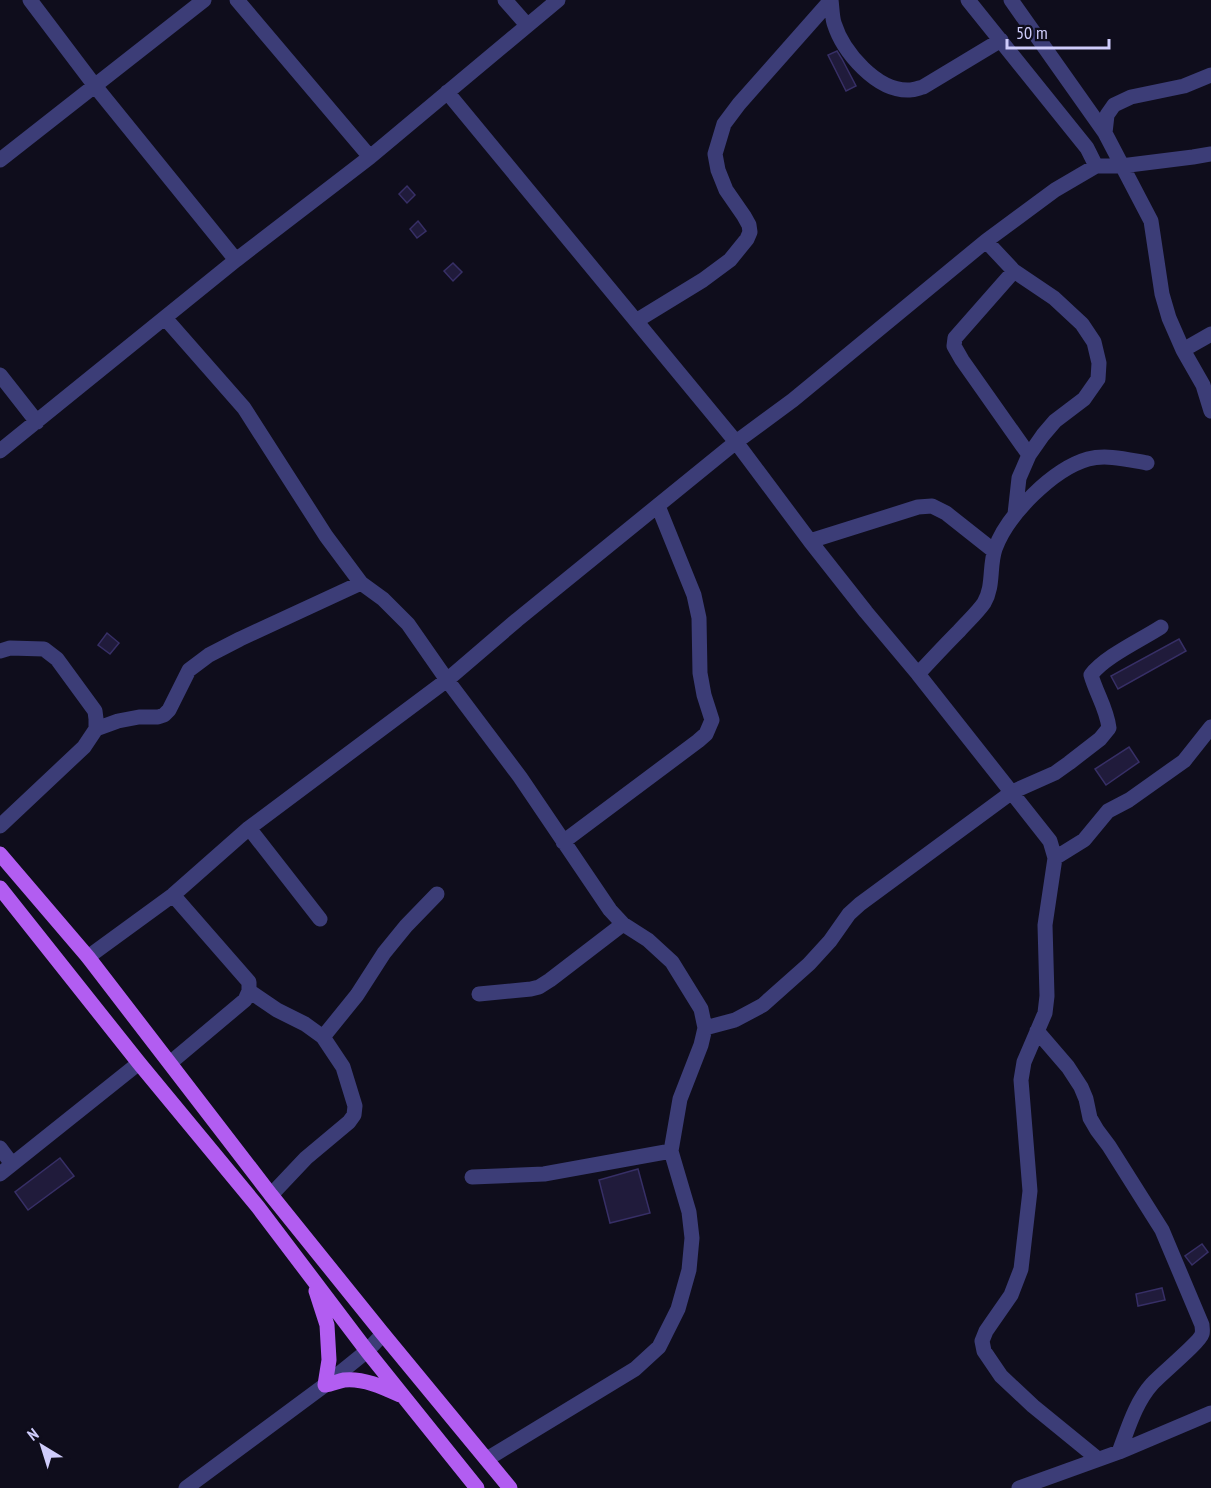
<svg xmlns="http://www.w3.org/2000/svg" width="1211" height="1488" viewBox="0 0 1211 1488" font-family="'PT Sans Narrow',sans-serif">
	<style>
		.building { fill: #201b3b; stroke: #372f66; stroke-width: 1.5 }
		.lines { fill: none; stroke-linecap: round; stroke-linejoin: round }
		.minor { stroke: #3c3d77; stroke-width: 15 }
		.primary { stroke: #b25df1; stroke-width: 15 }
	</style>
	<rect width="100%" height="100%" fill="#0f0d1c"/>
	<!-- building -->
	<path class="building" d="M837,51L842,59L856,86L846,91L828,55Z
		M407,186L415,195L407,203L399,194Z
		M418,221L426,231L417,238L410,229Z
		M453,263L462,272L453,281L444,271Z
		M107,633L119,643L110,654L98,645Z
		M1179,639L1186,651L1118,689L1111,676Z
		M1129,747L1139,762L1106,785L1095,769Z
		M60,1158L74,1176L28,1210L15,1192Z
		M638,1169L650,1213L610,1223L599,1180Z
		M1202,1244L1208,1252L1192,1265L1185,1256Z
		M1162,1288L1165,1300L1138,1306L1136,1294Z"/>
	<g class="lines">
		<!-- minor -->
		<path class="minor" d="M30,0L95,86L236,260
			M237,0L370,157
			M505,0L527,25
			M831,0C832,7 832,16 834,23C843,52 877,92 910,90C914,90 919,88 923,87L1001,40
			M968,0L1087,148L1096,166
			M1011,0L1105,133L1151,221L1162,294L1169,318L1183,350L1203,385L1211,411
			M447,92L736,442L810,541L866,612L918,674L1050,841L1055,858L1045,925L1047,996L1045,1013L1024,1062L1021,1080L1030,1191L1021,1269L1011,1295L986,1331L982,1341L984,1351L1001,1376L1033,1406L1098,1459
			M1105,133L1107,115L1114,105L1131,97L1184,86L1211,75
			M0,160L204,0
			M986,241L1014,271L1054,298L1082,324L1094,342L1099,363L1098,379L1084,399L1055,421L1043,435L1029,455L1019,478L1015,514
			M1014,271L955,338L954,346L962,360L1029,455
			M165,318L244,408L326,536L361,583L383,599L408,624L447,680L520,777L610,910L623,924L648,940L672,962L701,1009L705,1028L701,1045L680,1099L671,1151L689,1212L692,1238L689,1270L678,1309L659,1347L635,1369L487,1459
			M636,321L703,280L730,260L747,239L750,232L749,225L744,216L726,190L718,170L715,154L724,124L739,104L831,0
			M1183,350L1211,334
			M0,375L37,422
			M0,451L236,260L370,157L558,0
			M810,541L918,507L932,506L946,513L994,551
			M0,651L10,648L44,649L57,659L95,711L96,719V729L84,747L0,826
			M918,674C932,659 945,645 959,631C967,622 977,613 984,603C994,586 989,567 995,549C1007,515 1053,469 1088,459C1107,454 1129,460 1147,463
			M96,729L118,721L139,717H158L164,715L169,710L189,670L209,655L240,639L361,583
			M249,828L320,919
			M563,842L698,741L706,734L712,720L704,695L700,673L699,618L694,595L658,506
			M1055,858L1084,840L1108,811L1129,800L1184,761L1211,727
			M88,957L173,895L249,828L447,680L517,620L736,442L793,400L986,241L1055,190L1096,166H1121L1193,157L1211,154
			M249,991L277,1010L305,1024L323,1037L343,1067L355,1106L354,1115L349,1122L306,1158L271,1195
			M479,994L531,989L539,987L550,980L623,924
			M705,1028L735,1020L763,1005L809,964L830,941L849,914L860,904L1012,792L1055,773L1069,763L1100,739L1109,728C1107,709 1096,693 1091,675C1104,657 1141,640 1161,627
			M1037,1031L1068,1067L1081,1087L1086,1099L1090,1118L1097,1130L1109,1146L1162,1230L1202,1325C1202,1328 1203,1331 1202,1334C1200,1342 1161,1374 1152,1384C1135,1403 1128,1429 1119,1452
			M323,1037L357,995L384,953L406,926L437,894
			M170,1063L245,1000L249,991V982L173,895
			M0,1148L12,1164
			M0,1174L139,1063
			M472,1177L544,1174L671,1151
			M186,1488L325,1385L367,1351L383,1334
			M1019,1488L1119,1452L1211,1413"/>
		<!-- primary -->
		<path class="primary" d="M0,854L88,957L271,1195L383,1334L510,1488
			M0,888L139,1063L258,1207L367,1351L477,1488
			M316,1291L327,1325L329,1360L325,1385C332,1384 338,1381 344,1380C363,1378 383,1387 400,1395"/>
	</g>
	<!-- north arrow -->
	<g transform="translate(42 1446) rotate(322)" stroke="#0f0d1c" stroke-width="4.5" paint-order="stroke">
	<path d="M0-4.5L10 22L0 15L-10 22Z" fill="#cfccfb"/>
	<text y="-9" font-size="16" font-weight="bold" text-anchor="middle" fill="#cfccfb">N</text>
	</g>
	<!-- scale -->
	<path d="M1007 39v9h102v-9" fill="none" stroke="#cfccfb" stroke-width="3"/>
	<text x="1016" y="39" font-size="18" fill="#cfccfb" stroke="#0f0d1c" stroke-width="4.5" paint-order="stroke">50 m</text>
</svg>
